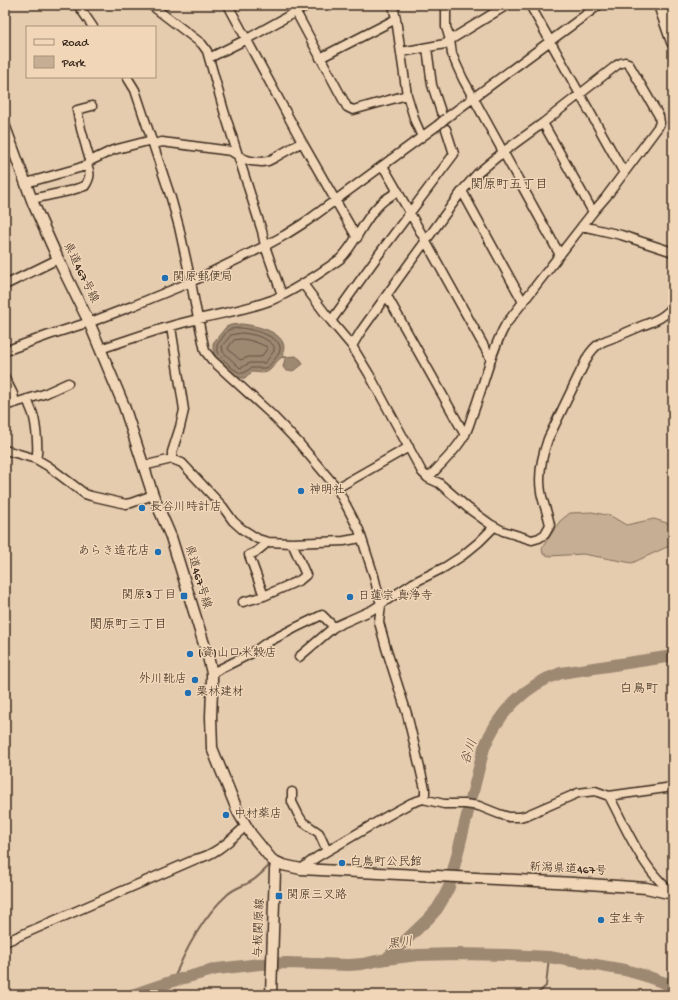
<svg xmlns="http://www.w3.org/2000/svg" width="678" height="1000" viewBox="0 0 678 1000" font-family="'Gochi Hand','Klee One',sans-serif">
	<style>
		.green { fill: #c6ae94; stroke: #806c59 }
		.water { fill: #9d8872; stroke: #766250 }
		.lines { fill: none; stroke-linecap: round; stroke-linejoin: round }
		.shore { stroke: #625040; stroke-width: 1 }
		.stream { stroke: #766250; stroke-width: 2 }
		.river { stroke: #9d8872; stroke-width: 12 }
		.minor-casing { stroke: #3b2a1e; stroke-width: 11 }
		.major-casing { stroke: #3b2a1e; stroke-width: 13 }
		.highway-casing { stroke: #3b2a1e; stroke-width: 15 }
		.minor { stroke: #f1d7b8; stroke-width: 8 }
		.major { stroke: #f1d7b8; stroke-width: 10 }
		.highway { stroke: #f1d7b8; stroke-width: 12 }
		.minor-bridge-casing { stroke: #3b2a1e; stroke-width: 11; stroke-linecap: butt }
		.minor-bridge { stroke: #f1d7b8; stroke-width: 8 }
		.poi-dot { fill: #1f6fb2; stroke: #f1d7b8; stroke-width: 1.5 }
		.labels { text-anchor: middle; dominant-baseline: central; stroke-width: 3; stroke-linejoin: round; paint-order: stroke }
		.street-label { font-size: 12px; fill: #3b2a1e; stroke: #f1d7b8 }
		.poi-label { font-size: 12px; fill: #3b2a1e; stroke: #f1d7b8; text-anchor: start }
		.neighbourhood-label { font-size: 13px; fill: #3b2a1e; stroke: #f1d7b8 }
		.water-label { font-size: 13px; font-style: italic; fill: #544233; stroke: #f1d7b8 }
	</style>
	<rect width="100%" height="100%" fill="#e6ccaf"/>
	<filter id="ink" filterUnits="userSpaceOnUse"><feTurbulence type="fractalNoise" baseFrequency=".025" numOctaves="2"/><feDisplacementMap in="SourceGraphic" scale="8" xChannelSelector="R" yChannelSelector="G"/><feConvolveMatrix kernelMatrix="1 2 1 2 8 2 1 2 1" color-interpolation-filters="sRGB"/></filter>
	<g filter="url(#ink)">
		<!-- green -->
		<path class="green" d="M592,512L611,516L626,525L654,519L670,524H673V549L667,547L632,563L583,554L550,556L543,554L542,548L560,521L570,513Z"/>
		<!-- water -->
		<path class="water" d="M241,324C253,325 278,330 283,343C285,347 283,352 283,356L285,357L296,356L301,360L303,364C297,369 288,376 283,367L285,359L283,357C279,359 278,360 275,364C267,375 265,373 252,372L245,378H239L229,371L215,357L213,349V343L226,327L231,325Z"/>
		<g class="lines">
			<!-- shore -->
			<path class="shore" d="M241,328C251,329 287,337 279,353C277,357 271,364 267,368H251L244,373H240L232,368L219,355L217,348V345L225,334L228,330L231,329Z
				M242,333C253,334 266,337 274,346V351L265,363H250L240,368L223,352L222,346L231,335Z
				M242,339C251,340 259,343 267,347V349L261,357H249L240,360L229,350L228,348L234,340Z"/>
			<!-- stream -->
			<path class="stream" d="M173,981C185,950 204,915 228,894C235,888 243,886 250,882C258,878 264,870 271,864
				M536,995L546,986L549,957"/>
			<!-- river -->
			<path class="river" d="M386,959L428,919L437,909L443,899L449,887L484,748C498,713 525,685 561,673L673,656
				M132,995L173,981L217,969L260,964L287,963L349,965L362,964L386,959L418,955L457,954L509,955L549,957L625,970L646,976L673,986"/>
			<defs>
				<path id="minor" d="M78,5L93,27
					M151,5L202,44L207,51L224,111L262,231L265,246L282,295
					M228,5L302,142L357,238
					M393,5L396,19L407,95L415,121L422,137
					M507,5L450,40L452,54L457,66L463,79L560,255
					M530,5L624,173
					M296,12L347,107L353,110L407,95
					M427,48L432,85L441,112
					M401,52L445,44L450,40L446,27V5
					M209,58L247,39L308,5
					M320,58L396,19
					M625,62L628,63L630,66L659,116L660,123L658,127L606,197L593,212L506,324C490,353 484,385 472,416C470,422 468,430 464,436C456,451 440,465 428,478L422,472L369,374L352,346L361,331L406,268L462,191L478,173L503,152L543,123L617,65L621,63Z
					M127,77L135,90L171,198L179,227L191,282L195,304L205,351L212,360L272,415L298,442L337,488L359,530L374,576L381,605L379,622L386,648L407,714L425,789V794L423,799
					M92,106L77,110L81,129L90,161L113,150L152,140
					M446,118L599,5
					M543,123L593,212
					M154,144L162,142L231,151L244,159L251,161L262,162L268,161L274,158L302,142
					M383,166L410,213L491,359
					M26,183L79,168L87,165L90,161
					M462,191L523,302
					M32,199L69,191L85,186C90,178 91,173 87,165
					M582,226L621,235L673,252
					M303,284L331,321L352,346
					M5,285L58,259
					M387,296L465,435
					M331,321L379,254L454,154L446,129
					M171,327L184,410L180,427L172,452V459
					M100,349C132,339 165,326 199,319C223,313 248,309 272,300C296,290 319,274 340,259C356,244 362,222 378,206C383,200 391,196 398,191
					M5,351L49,335L96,320L135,305L191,282L265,246L285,235L307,221L438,125
					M5,378L13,394L15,403
					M27,399C29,404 31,409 33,414C36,424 39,450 36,459
					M5,406L44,394L68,383
					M5,450L36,459L48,466L85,494L91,496L126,504L131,503L153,495
					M143,466L172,459L182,463L223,507L233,521L242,529L258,539L268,542L292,543L344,541L361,538
					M428,478L439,483L468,508L490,524L503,531L532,540L539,538L545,534L550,525C548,514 543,503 541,492C538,474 542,456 548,439L588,356C598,341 603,342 618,336C625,333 632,330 639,327C651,322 665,318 673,306
					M337,488L409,447
					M268,542L256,552L249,555L264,596L300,580L306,575L292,543
					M243,602L264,596
					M299,657L334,627L372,610L413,583L445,567L462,556L479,542L494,527
					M212,673L252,653L266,643L295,628L322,615L334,627
					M292,792V802L299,816L303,822L319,833L327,851
					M609,796C622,820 632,845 649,868C655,877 664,885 672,894
					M301,869L306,865L317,857L389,815L411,803L423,799L444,804H465L479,806L499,814L509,817H520L527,815L578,793L595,791L609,796L673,787
					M5,942L196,859C216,855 231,839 246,826"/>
				<path id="major" d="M5,127L33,203L58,259L89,322L124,406L153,495L171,537L208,657L212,673V690L211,717L212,748L238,812L251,834L272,860L283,865L301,869L574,883L646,888L673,894
					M271,995L275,870L276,863"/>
				<path id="highway" d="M660,5L673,42
					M672,5L673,8"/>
			</defs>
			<!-- minor casing -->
			<use href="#minor" class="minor-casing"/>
			<!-- major casing -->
			<use href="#major" class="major-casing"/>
			<!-- highway casing -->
			<use href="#highway" class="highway-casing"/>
			<!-- minor -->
			<use href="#minor" class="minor"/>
			<!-- major -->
			<use href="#major" class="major"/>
			<!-- highway -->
			<use href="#highway" class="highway"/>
			<defs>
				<path id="minor-bridge" d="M438,125L446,118"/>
			</defs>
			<!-- minor-bridge casing -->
			<use href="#minor-bridge" class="minor-bridge-casing"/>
			<!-- minor-bridge -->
			<use href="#minor-bridge" class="minor-bridge"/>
		</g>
	</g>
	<!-- markers -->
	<g class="poi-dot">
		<circle cx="165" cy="278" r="4"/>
		<circle cx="301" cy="491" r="4"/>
		<circle cx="142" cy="508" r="4"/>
		<circle cx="158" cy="552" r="4"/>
		<rect x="180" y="592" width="8" height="8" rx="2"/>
		<circle cx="350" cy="597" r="4"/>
		<circle cx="190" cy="654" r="4"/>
		<circle cx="195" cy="680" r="4"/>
		<circle cx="188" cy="693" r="4"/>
		<circle cx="226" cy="815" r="4"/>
		<circle cx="342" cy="863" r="4"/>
		<rect x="275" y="892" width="8" height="8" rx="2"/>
		<circle cx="601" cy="920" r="4"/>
	</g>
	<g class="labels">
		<!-- street labels -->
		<g class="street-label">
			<text transform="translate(80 273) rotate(64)">県道467号線</text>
			<text transform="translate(197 577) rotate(73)">県道467号線</text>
			<text transform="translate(568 870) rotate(3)">新潟県道467号</text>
			<text transform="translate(260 928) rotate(-88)">与板関原線</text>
		</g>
		<!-- poi labels -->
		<g class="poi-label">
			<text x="173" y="278">関原郵便局</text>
			<text x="309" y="491">神明社</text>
			<text x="150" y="508">長谷川時計店</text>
			<text x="150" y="552" text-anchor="end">あらき造花店</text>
			<text x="176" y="596" text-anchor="end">関原3丁目</text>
			<text x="358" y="597">日蓮宗 真浄寺</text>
			<text x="198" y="654">(資)山口米穀店</text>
			<text x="187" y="680" text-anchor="end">外川靴店</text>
			<text x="196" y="693">栗林建材</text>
			<text x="234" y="815">中村薬店</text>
			<text x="350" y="863">白鳥町公民館</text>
			<text x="287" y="896">関原三叉路</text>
			<text x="609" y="920">宝生寺</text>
		</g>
		<!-- neighbourhood labels -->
		<g class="neighbourhood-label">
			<text x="509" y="185">関原町五丁目</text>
			<text x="128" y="625">関原町三丁目</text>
			<text x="639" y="689">白鳥町</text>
		</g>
		<!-- water labels -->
		<g class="water-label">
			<text transform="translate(470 752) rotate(-72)">谷川</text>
			<text transform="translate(400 944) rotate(-7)">黒川</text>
		</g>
	</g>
	<!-- margin -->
	<rect width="678" height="1000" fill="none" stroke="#f1d7b8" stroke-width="20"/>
	<rect x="10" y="10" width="658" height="980" fill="none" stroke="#3b2a1e" stroke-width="1.5" filter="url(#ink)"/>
	<!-- legend -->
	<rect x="26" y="26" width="130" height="52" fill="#f1d7b8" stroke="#a8927a"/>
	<rect x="34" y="39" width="20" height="6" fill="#f1d7b8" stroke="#a8927a"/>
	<text x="62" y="46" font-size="12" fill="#3b2a1e">Road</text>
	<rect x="34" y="56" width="20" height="12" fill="#c6ae94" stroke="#a8927a"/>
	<text x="62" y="66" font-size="12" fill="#3b2a1e">Park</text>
</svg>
